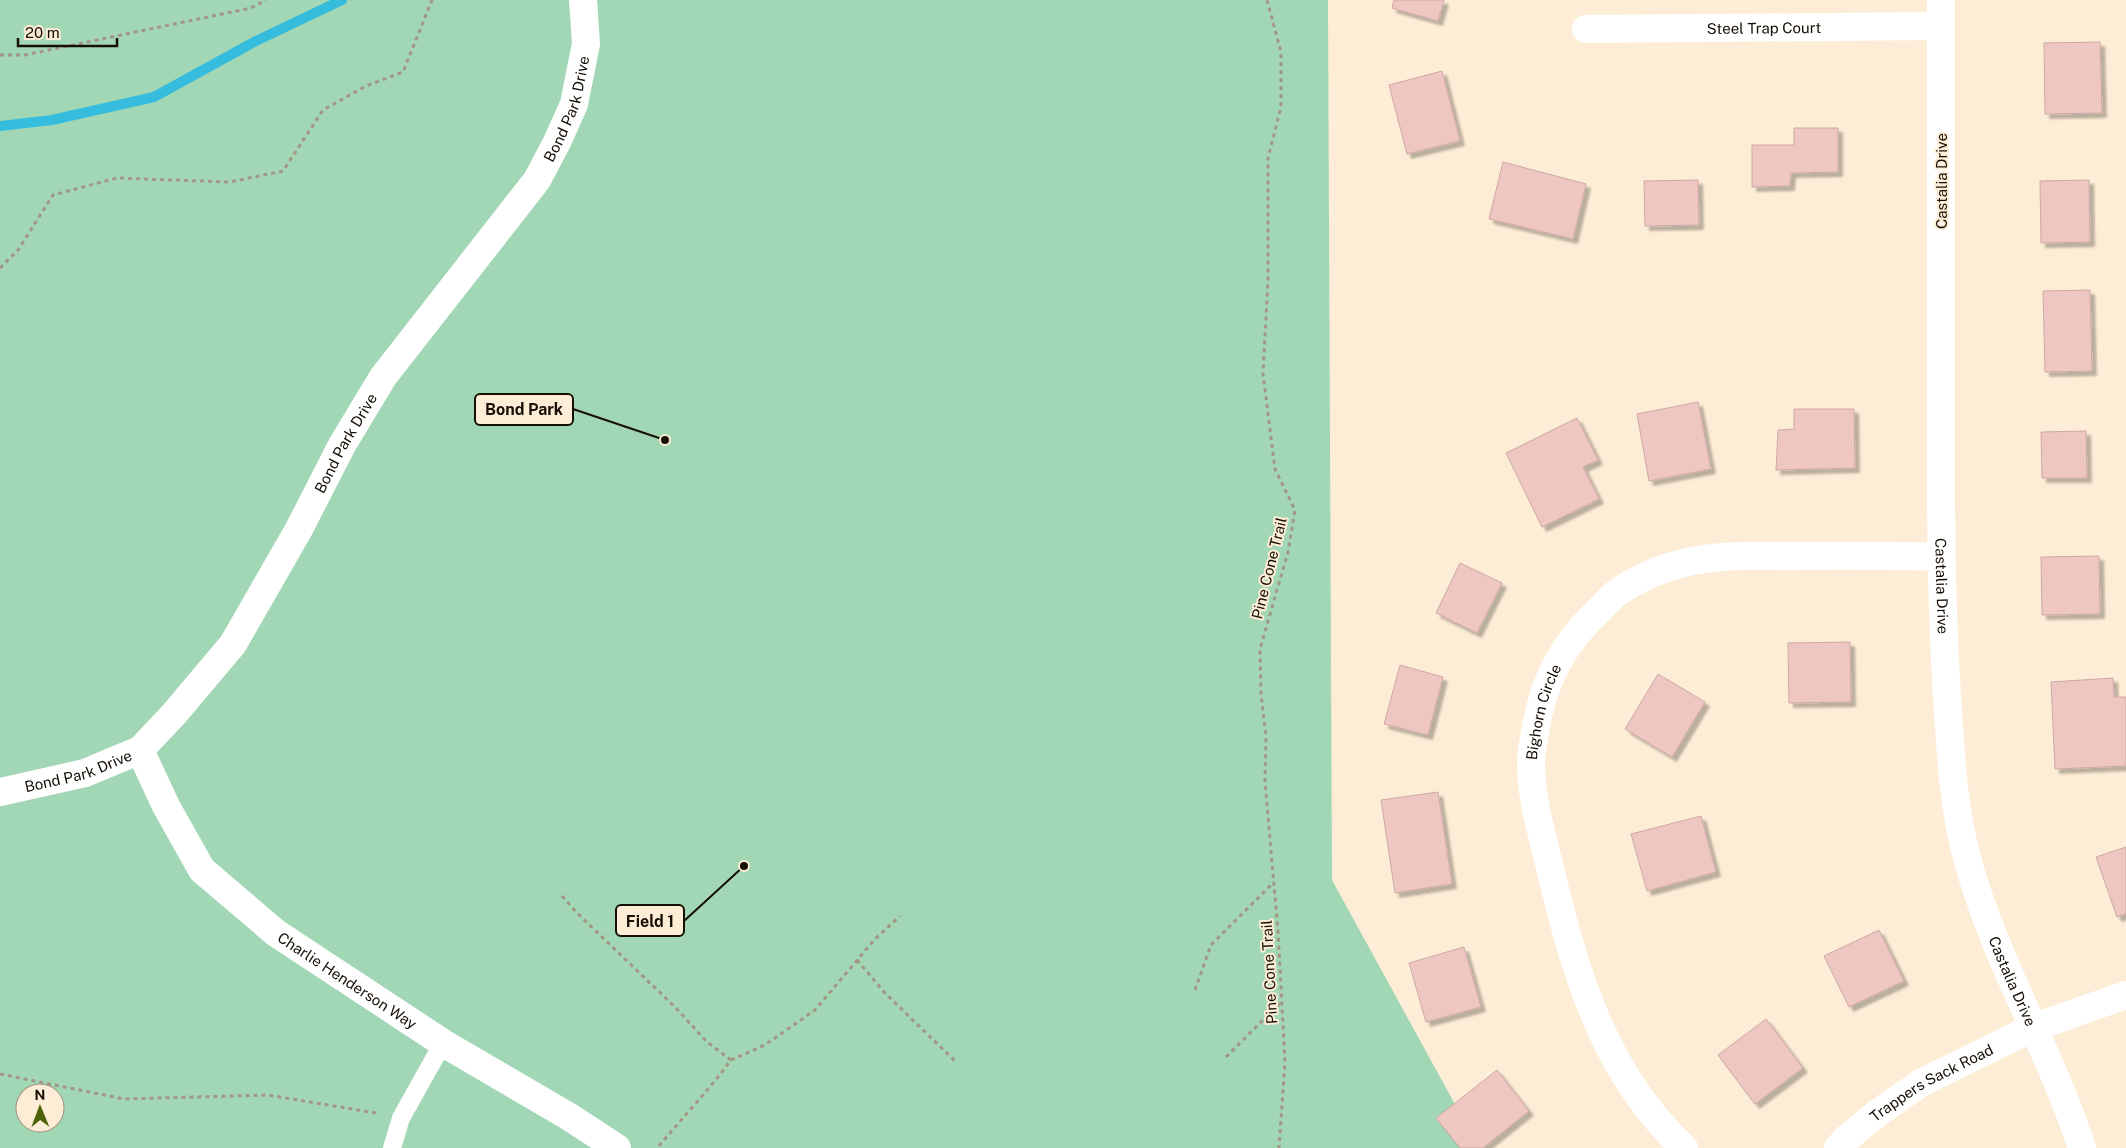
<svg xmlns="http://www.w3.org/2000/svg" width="2126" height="1148" viewBox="0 0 2126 1148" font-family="'Public Sans',sans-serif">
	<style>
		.green { fill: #a2d7b5; fill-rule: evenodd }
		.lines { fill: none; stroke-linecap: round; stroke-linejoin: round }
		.stream { stroke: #36bddd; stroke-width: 10 }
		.building { fill: #eec7c2; stroke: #cda8a3; filter: url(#shadow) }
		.path { stroke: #a39684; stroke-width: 3; stroke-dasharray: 4 4; stroke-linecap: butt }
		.service { stroke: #fff; stroke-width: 18 }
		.minor { stroke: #fff; stroke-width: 28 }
		.labels { text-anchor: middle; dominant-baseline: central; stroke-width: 4; stroke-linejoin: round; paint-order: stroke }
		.street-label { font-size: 15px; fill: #160f05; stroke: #feedd6 }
		.leader { fill: none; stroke: #160f05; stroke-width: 2 }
		.callout-dot { fill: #160f05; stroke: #feedd6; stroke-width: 2 }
		.callout { fill: #feedd6; stroke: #160f05; stroke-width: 2 }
		.callout-label { font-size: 16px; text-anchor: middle; font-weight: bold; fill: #160f05 }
	</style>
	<defs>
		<filter id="shadow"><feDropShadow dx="4.5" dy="4.5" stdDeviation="1" flood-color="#0004"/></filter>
	</defs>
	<rect width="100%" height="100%" fill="#feedd6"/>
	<!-- green -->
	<path class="green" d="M0,0H1328L1332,880L1479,1148H0ZM25,1093H55V1123H25Z"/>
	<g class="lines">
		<!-- stream -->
		<path class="stream" d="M0,126L52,120L154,97L256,41L342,0"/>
	</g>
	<!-- building -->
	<path class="building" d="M1394,0H1444L1438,21L1392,8Z
		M2100,42L2102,113L2045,114L2044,43Z
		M1442,71L1460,141L1407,154L1389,85Z
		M1794,128H1838V172L1791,173L1790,186L1752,187V145H1794Z
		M1503,162L1586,184L1573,239L1489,219Z
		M1698,180L1699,225L1645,226L1644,181Z
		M2089,180L2090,242L2041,243L2040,181Z
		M2090,290L2092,371L2045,372L2043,291Z
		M1698,402L1711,469L1649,481L1637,414Z
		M1794,409H1854L1855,468L1776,470L1778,430L1794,429Z
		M1577,418L1598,460L1583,467L1599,499L1542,527L1506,453Z
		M2086,431L2087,478H2042L2041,432Z
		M2099,556L2100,614L2042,615L2041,557Z
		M1460,563L1502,583L1477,633L1436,613Z
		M1850,642L1851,702L1789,703L1788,643Z
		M1400,665L1443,677L1428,735L1384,724Z
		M1658,674L1705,702L1672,757L1625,729Z
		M2113,678L2114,697H2126V766L2055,769L2051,682Z
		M1438,792L1452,884L1395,893L1381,800Z
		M1701,816L1716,872L1647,891L1631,834Z
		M2126,847V914L2117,917L2096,857Z
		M1879,930L1904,981L1849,1007L1824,956Z
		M1464,947L1481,1007L1426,1022L1409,963Z
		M1766,1019L1803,1068L1755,1104L1718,1055Z
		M1497,1070L1529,1111L1483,1148H1460L1436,1118Z"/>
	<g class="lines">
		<!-- path -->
		<path class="path" d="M1267,0L1281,52V107L1268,158V280L1263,374L1275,469L1295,510L1288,552L1260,649L1261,694L1266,736L1265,782L1278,931L1285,1062L1279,1148
			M0,55H25L251,8L266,0
			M0,268L18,250L53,195L117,178L230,182L283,171L323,110L366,86L403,72L432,0
			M562,896L576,912L675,1007L707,1042L731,1060L715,1081L657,1148
			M857,960L885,993L955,1061
			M1195,990L1211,945L1274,882
			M1226,1057L1282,1001
			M731,1060L765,1045L815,1010L875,939L900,916
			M0,1074L124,1099L268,1095L376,1113"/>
		<!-- service -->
		<path class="service" d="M392,1148L401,1118L443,1043"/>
		<!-- minor -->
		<g class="minor">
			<path id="s1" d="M1941,0C1941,161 1941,322 1941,483C1941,559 1943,636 1948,712C1951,761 1954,810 1967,858C1994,959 2050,1049 2082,1148"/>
			<path id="s2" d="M1586,29L1941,26"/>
			<path id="s3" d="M140,750L166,806L202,870L276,933L443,1043L568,1116L617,1148"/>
			<path id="s4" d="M0,792L85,773L140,750L174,714L233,644L299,529L342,445L383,377L537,180L557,142L574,104L586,44L583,0"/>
			<path id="s5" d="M1684,1148C1603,1072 1575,972 1550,868C1542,835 1530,794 1531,760C1531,751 1534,741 1535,732C1543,681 1563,643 1601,608C1606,603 1612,596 1618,592C1637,579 1662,568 1684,563C1719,554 1757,556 1793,556C1843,556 1892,555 1941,557"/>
			<path id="s6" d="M1838,1148L1847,1138L1879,1112L1921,1083L2032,1028L2126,995"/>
		</g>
	</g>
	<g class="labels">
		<!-- street labels -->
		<g class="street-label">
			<text stroke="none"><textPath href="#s2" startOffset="178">Steel Trap Court</textPath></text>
			<text stroke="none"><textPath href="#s4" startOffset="922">Bond Park Drive</textPath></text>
			<text transform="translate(1941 181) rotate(-90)">Castalia Drive</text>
			<text stroke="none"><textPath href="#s4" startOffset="518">Bond Park Drive</textPath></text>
			<text transform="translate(1269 568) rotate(-76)">Pine Cone Trail</text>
			<text stroke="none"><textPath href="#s1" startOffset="586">Castalia Drive</textPath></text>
			<text stroke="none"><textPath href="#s5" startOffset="475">Bighorn Circle</textPath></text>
			<text stroke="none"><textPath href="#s4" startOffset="81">Bond Park Drive</textPath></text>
			<text transform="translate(1269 972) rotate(-93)">Pine Cone Trail</text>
			<text stroke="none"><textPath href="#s3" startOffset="318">Charlie Henderson Way</textPath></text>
			<text stroke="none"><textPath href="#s1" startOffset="991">Castalia Drive</textPath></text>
			<text stroke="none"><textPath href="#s6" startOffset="115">Trappers Sack Road</textPath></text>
		</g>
	</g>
	<!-- callouts -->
	<path class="leader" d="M665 440L573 409M744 866L684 921"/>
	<g class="callout-dot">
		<circle cx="665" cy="440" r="5"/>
		<circle cx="744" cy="866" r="5"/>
	</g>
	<g class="callout">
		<rect x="475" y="394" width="98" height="31" rx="5"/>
		<rect x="616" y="905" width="68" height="31" rx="5"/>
	</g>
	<g class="callout-label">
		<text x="524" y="415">Bond Park</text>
		<text x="650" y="927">Field 1</text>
	</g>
	<!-- north arrow -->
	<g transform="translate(40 1108) rotate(359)"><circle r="24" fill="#feedd6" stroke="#a19482"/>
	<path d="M0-4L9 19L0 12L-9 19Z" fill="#4d6109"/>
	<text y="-8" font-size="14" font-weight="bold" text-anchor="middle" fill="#160f05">N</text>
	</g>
	<!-- scale -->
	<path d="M18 38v8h99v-8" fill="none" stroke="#160f05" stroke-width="2.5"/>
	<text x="25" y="38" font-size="15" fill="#160f05" stroke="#feedd6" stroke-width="4" paint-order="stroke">20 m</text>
</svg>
